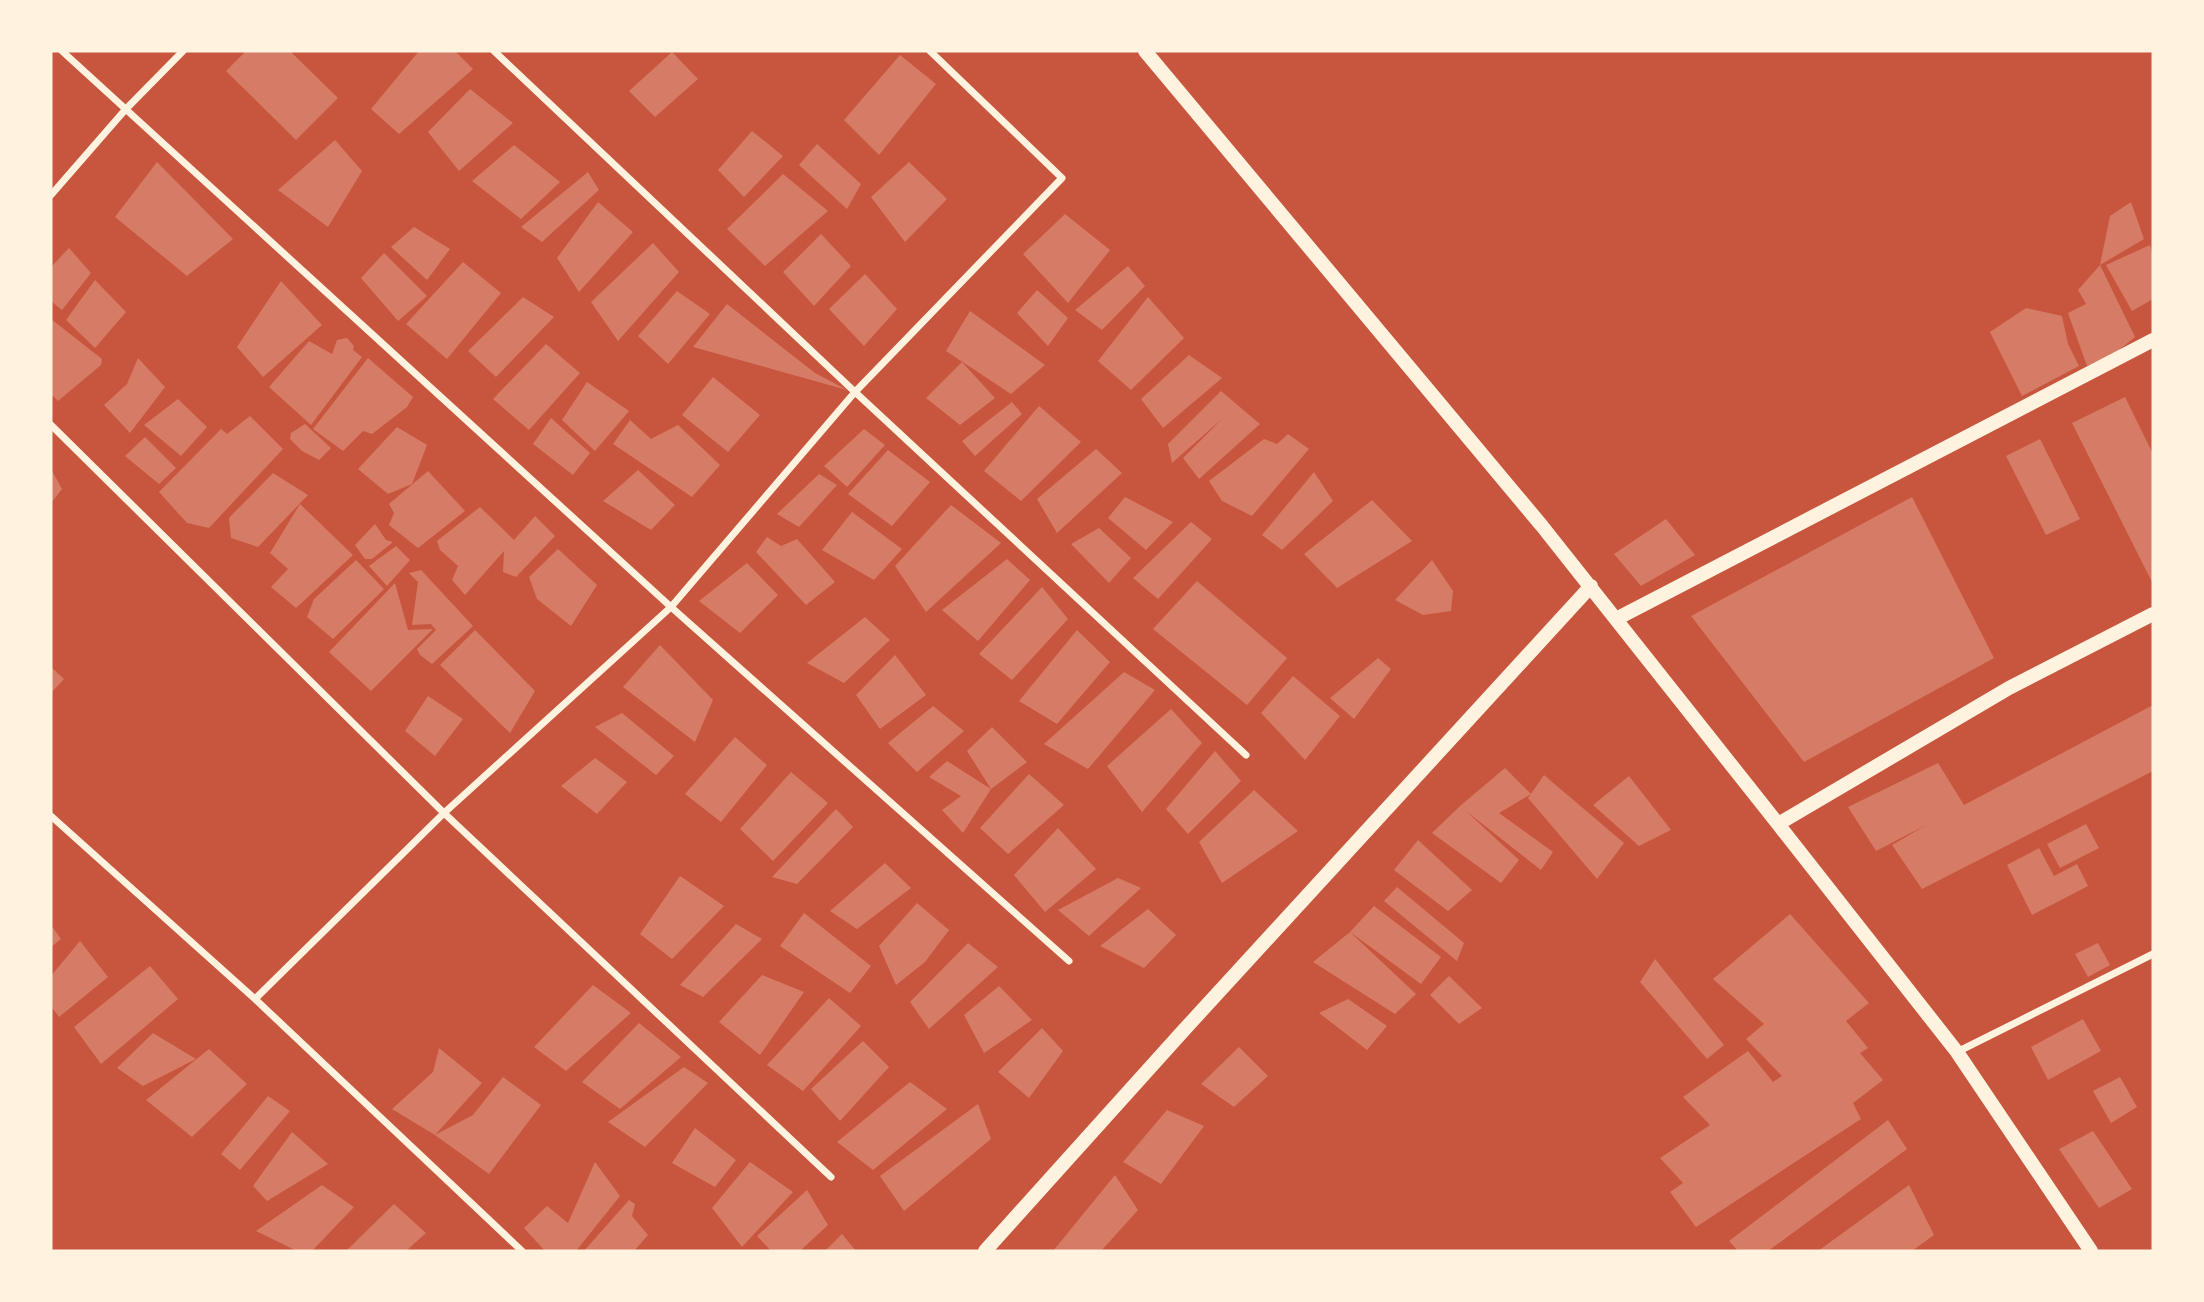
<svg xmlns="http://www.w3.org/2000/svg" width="2204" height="1302" viewBox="0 0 2204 1302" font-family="'Nunito Sans',sans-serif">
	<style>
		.building { fill: #d67c66 }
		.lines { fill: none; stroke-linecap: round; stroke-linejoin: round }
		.minor { stroke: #fff3e0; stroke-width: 7 }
		.secondary { stroke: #fff3e0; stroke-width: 14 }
	</style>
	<rect width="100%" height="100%" fill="#c8553d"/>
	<!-- building -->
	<path class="building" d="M246,51H290L338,98L296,140L226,71Z
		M419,51H455L473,69L399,134L371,109Z
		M672,52L698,79L655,117L629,91Z
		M900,55L936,84L879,155L844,120Z
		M470,89L513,123L459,171L428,132Z
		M752,131L783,156L744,197L718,170Z
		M335,140L362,171L328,227L278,190Z
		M817,144L861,184L847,209L799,165Z
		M514,145L560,182L521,219L472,181Z
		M157,162L233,239L187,276L115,217Z
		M909,162L947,199L905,242L871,197Z
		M588,172L599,190L542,242L521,227Z
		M783,174L828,211L765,266L727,229Z
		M598,202L633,232L579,292L557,258Z
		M2131,202L2144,239L2100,265L2110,216Z
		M1065,214L1110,250L1068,303L1023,254Z
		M414,227L450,249L427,280L391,247Z
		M821,234L851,266L814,306L783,272Z
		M653,243L679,272L618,341L591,302Z
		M2150,245L2153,256V299L2132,311L2106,265Z
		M69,248L91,273L62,310L51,301V267Z
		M384,253L427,296L398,321L361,278Z
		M463,262L501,293L447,359L406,324Z
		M2100,265L2135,337L2114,354L2087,366L2068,313L2086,304L2078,290Z
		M1128,266L1145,286L1102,330L1075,310Z
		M865,274L897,309L864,346L829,309Z
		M95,280L126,312L95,348L66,320Z
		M281,281L322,325L263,377L237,347Z
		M1037,290L1068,318L1048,346L1017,313Z
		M677,291L710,314L668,364L638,336Z
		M523,297L554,317L496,377L468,351Z
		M1148,297L1184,338L1131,390L1098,361Z
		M727,304L815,373L847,390L693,347Z
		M2026,308L2062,316L2068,344L2079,366L2022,396L1990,332Z
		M970,311L1045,365L1011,394L946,351Z
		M51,319L102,359L101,365L58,401L51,394Z
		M347,338L354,346L353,350L362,357L311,425L269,387L309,341L332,354L337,340Z
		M546,344L580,373L529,430L493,399Z
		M1189,355L1222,378L1163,428L1141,399Z
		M138,358L165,387L130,433L104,405L127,384Z
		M368,358L413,397L407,407L372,434L363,431L343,451L313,429Z
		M962,362L995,398L960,425L926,398Z
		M713,377L760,415L728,452L682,415Z
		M587,382L629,411L595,451L562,420Z
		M1221,391L1260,424L1199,479L1183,458L1223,418L1172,463L1168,444Z
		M2125,397L2153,454V584L2072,423Z
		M178,399L207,427L181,456L144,425Z
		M1012,402L1022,414L975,456L962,441Z
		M1039,406L1081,442L1021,501L984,471Z
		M250,416L283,449L209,528L187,523L159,492L221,429L227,434Z
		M551,418L590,453L573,475L533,444Z
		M630,420L651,439L678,425L720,465L692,497L613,444Z
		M305,424L331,448L319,460L302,451L290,439L291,433Z
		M397,427L427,445L412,484L388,494L358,469Z
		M864,429L885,445L847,487L824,466Z
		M1288,434L1309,449L1252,516L1222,501L1209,481L1264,439L1277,444Z
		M145,437L176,468L159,484L125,456Z
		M2040,439L2080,519L2046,535L2006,456Z
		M1096,449L1122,473L1057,533L1037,499Z
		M888,450L930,482L892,526L848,494Z
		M51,469L62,489L51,503Z
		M638,470L675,505L651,530L603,501Z
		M428,471L465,511L418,548L389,525L394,513L389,504Z
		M1314,472L1333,501L1282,550L1262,535Z
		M273,473L308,495L258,547L231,538L229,518Z
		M819,474L837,485L799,527L777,514Z
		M1125,497L1173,522L1146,550L1108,518Z
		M1912,497L1994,658L1804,762L1691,616Z
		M1372,500L1412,541L1337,588L1304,554Z
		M300,504L353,555L296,608L271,587L288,569L270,553Z
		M951,505L1001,543L926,612L895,566Z
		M480,507L514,540L535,516L555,536L516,577L503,572L504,551L465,595L452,580L458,566L440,550L437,541Z
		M852,512L902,549L874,580L822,550Z
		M1666,519L1695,555L1641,586L1614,554Z
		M1191,522L1212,539L1158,599L1133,578Z
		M375,524L386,540L393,542L372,559H365L355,545Z
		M1099,528L1131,558L1109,583L1071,544Z
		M767,537L781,546L797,539L835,582L806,605L756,552Z
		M396,546L410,560L387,586L369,566Z
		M558,549L597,585L571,626L537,599L529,577Z
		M1007,559L1030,580L978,641L942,610Z
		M356,560L384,589L333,639L307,617L314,599Z
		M1432,560L1453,591L1451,611L1423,615L1395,600Z
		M747,563L778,595L740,633L699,601Z
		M421,570L473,626L432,664L420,655L417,649L436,630L431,624L412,625L418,582L409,573Z
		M1197,581L1287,658L1247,705L1153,629Z
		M395,583L408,630L433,629L371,691L329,652Z
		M1042,587L1068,619L1012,680L979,654Z
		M865,617L890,640L844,683L807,663Z
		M475,630L535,691L510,733L440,665Z
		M1077,630L1110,662L1057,724L1019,701Z
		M660,645L713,700L695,742L623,687Z
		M895,655L926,695L880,729L856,695Z
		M1378,658L1391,669L1354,719L1330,698Z
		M51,667L64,679L51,693Z
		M1124,672L1155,690L1088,769L1044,744Z
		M1293,676L1340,716L1305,760L1261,713Z
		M428,696L463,719L435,756L405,731Z
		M2153,705V771L1922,889L1892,845L1928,824L1876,851L1848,807L1938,763L1964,805Z
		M933,706L964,731L917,772L888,743Z
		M1171,709L1202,743L1142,812L1107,766Z
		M622,713L674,756L656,775L595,727Z
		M992,727L1027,762L991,789L967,751Z
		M735,737L767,765L721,822L685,794Z
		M1215,751L1241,781L1188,834L1166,809Z
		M595,758L627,782L597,814L561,786Z
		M947,761L991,789L963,833L942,810L961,796L929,777Z
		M1505,768L1531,794L1499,813L1553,852L1541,870L1466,811L1519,860L1501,883L1432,833L1460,806Z
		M791,772L828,803L773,861L740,829Z
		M1029,774L1064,805L1008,854L980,828Z
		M1544,775L1624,843L1597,879L1528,798Z
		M1629,776L1671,830L1639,846L1593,805Z
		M1254,790L1298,831L1222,883L1199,842Z
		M836,809L853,827L797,884L772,877Z
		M2086,824L2099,848L2060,868L2047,844Z
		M1058,828L1096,869L1045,912L1014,875Z
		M1418,840L1472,890L1448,911L1394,870Z
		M2039,848L2054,876L2077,864L2088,886L2032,915L2007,865Z
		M885,863L911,888L857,929L830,911Z
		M680,876L724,906L672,959L640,934Z
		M1118,878L1141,888L1089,936L1058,910Z
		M1397,887L1464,943L1457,961L1384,901Z
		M917,903L949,930L925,962L896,985L879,946Z
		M1374,906L1441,957L1421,984L1350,932Z
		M1148,909L1176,935L1144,968L1100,946Z
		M804,913L871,966L850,993L780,946Z
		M1790,914L1869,1003L1846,1021L1868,1048L1860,1053L1883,1080L1853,1103L1861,1119L1696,1227L1670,1192L1683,1183L1660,1158L1710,1125L1683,1097L1748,1051L1773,1082L1782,1076L1746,1039L1764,1024L1713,979Z
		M736,924L762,939L703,997L680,985Z
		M51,925L61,939L51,947Z
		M1350,932L1416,994L1395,1014L1313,962Z
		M80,941L108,977L59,1017L51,1006V976Z
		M968,943L998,967L929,1029L910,1002Z
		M2098,943L2110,965L2088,977L2075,954Z
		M1655,959L1724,1045L1707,1059L1640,982Z
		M150,966L178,999L101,1064L74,1027Z
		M762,975L804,992L760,1055L719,1022Z
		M1449,976L1482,1008L1459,1024L1430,995Z
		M593,985L631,1013L566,1071L534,1047Z
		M999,986L1032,1020L984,1053L964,1015Z
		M829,998L861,1026L803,1091L767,1065Z
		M1348,999L1387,1026L1367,1050L1319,1013Z
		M2083,1019L2101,1051L2048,1080L2031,1047Z
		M639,1023L681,1057L620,1109L582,1082Z
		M1042,1028L1063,1051L1029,1098L998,1072Z
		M153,1033L196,1059L143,1086L117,1068Z
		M863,1041L889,1067L840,1121L811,1089Z
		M1239,1047L1268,1076L1234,1107L1201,1084Z
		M439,1048L482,1083L435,1135L392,1109L433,1072Z
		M209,1049L247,1084L192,1137L146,1100Z
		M684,1067L708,1083L645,1147L608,1122Z
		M503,1077L541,1105L489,1174L435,1135L473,1115Z
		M2120,1077L2137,1107L2111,1123L2093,1091Z
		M910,1082L947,1109L873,1170L837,1142Z
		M268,1096L290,1111L240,1170L221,1154Z
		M978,1104L991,1139L904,1211L880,1176Z
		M1167,1110L1204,1126L1161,1184L1123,1162Z
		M1888,1120L1907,1149L1768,1251H1738L1729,1241Z
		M695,1128L736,1160L715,1187L672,1163Z
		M2093,1131L2132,1189L2099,1208L2059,1149Z
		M292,1132L328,1164L267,1201L253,1186Z
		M595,1162L620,1196L576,1251H545L524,1228L547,1206L568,1223Z
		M750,1162L793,1192L742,1247L712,1208Z
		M1115,1175L1138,1210L1101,1251H1053Z
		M322,1185L354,1207L312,1251H297L256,1231Z
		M1909,1185L1934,1235L1912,1251H1818Z
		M807,1190L828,1225L800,1251H771L757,1236Z
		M629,1200L635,1204L632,1216L648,1235L634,1251H584Z
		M394,1204L426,1233L406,1251H346Z
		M842,1234L856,1251H825Z"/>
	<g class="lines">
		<!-- minor -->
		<path class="minor" d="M62,51L671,607L1069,961
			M494,51L855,392L1246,755
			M51,195L125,110L183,51
			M51,425L444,813L831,1177
			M51,816L255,999L522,1251
			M255,999L444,813L671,607L855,392L1062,178L930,51
			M1957,1052L2153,954"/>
		<!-- secondary -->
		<path class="secondary" d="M1145,51L1542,526L1778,824L1957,1052L2091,1251
			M1616,619L2153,340
			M1778,824L2009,688L2153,614
			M985,1251L1183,1031L1591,586"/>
	</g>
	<!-- border -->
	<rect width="2204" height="1302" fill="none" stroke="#fff3e0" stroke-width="105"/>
</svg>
